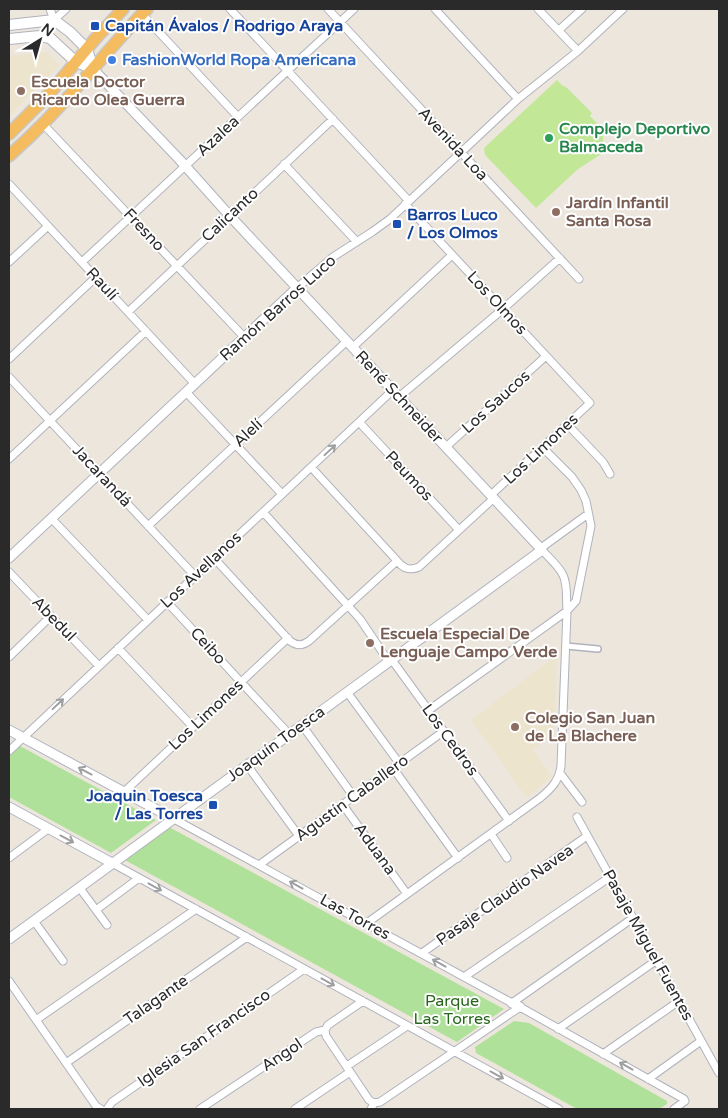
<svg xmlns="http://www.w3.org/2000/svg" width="728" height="1118" viewBox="0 0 728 1118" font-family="'Varela Round',sans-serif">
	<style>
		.education { fill: #ede4cd }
		.green { fill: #b0e19b }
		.pitch { fill: #c2e897 }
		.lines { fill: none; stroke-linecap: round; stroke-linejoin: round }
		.pedestrian-casing { stroke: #b0b3be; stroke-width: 8 }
		.minor-casing { stroke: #b0b3be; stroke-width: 9 }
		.tertiary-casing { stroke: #b0b3be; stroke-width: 11 }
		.secondary-casing { stroke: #b0b3be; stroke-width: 12 }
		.trunk-casing { stroke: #c8c8c8; stroke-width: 14 }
		.pedestrian { stroke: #fff; stroke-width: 5 }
		.minor { stroke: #fff; stroke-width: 7 }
		.tertiary { stroke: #fff; stroke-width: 9 }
		.secondary { stroke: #fff; stroke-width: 10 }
		.trunk { stroke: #f4bc5e; stroke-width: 11 }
		.oneway { stroke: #9f9f9f }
		.transit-dot { fill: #1a4fb4; stroke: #fff; stroke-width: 2 }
		.shop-dot { fill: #3f7fe0; stroke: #fff; stroke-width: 2 }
		.education-dot { fill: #8d6e63; stroke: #fff; stroke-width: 2 }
		.leisure-dot { fill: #2e9e5b; stroke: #fff; stroke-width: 2 }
		.labels { text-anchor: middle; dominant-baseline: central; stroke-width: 4; stroke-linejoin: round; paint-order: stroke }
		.transit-label { font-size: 16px; font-weight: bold; fill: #164399; stroke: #fff; text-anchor: start }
		.shop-label { font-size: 16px; font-weight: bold; fill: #366cbe; stroke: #fff; text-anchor: start }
		.education-label { font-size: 16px; font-weight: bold; fill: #785e54; stroke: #fff; text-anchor: start }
		.leisure-label { font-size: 16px; font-weight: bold; fill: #27864d; stroke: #fff; text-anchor: start }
		.street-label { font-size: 16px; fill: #2a2a2a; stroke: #fff }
		.park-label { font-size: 16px; fill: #28661c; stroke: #fff }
	</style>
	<rect width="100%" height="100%" fill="#ece6dd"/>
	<!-- education -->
	<path class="education" d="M47,52L60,65L9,116V56Z
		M557,655L554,734L533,750L552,776L527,798L471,720Z"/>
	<!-- green -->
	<path class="green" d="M20,746L156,820L111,853L9,797V757Z
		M169,827L504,1009L457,1042L123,859Z
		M514,1021L529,1023L667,1101V1104L659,1109H577L476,1053L475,1047Z"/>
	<!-- pitch -->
	<path class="pitch" d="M557,80L563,86L566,87L592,113L590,116L603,129V153L578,169L536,208L485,155L484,148Z"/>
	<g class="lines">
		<defs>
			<path id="pedestrian" d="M566,646L598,649"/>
			<path id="minor" d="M230,9L409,201
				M328,9L579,279
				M435,9L518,99
				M538,9L578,51
				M142,14L238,117
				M54,20L66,9
				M559,30L582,9
				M45,37L54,20L50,9
				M43,124L244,337
				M284,164L357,242
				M9,184L195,384
				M405,204L590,403L491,495
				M9,262L48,226
				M82,262L354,9
				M297,288L333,257L372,232L390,219L518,99L578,51L623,9
				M128,312L333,119
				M353,347L452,255
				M9,359L96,277
				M9,377L195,576
				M186,392L282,494
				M399,397L503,309L560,258
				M359,422L459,530
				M567,424L603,462L610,474
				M446,447L546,356
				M9,459L146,331
				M311,467L401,565C407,570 412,570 419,567L494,498
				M263,512L360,619L389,662
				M51,518L148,620
				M148,526L347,341
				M541,548L588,514
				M214,558L290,641C297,646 302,646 309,641L397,561
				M9,572L99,666
				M167,602L289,734
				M118,648L193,727
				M9,657L51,616
				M392,660L509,821
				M347,692L399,763
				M429,710L567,611L576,601L591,526L586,501L581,490L572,477L542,447
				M302,725L354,797
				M9,751L393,390
				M247,765L299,836
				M393,768L458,858
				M560,773L582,802
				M124,792L288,638
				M343,805L407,894
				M577,817L719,1073
				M174,819L512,1003L633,918
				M491,834L507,858
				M9,858L48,829
				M112,863L559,1109
				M259,865L444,731
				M79,887L107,925
				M96,910L139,878
				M34,921L63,961
				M367,923L540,798C551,789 559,781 561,766L567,611C566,599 568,585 563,575C558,565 549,558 542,550
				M422,953L587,836
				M464,977L610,877
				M9,981L96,1106L101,1109
				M36,1020L196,909
				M558,1029L657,960
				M325,1030L326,1036L369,1100L374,1103
				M603,1054L679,1001
				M66,1063L247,937
				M347,1066L407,1026
				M648,1079L701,1041
				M107,1109L112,1102L304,969
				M200,1109L316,1032L325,1030L328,1025L363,1001
				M295,1109L350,1072
				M371,1109L374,1103L380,1102L520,1007L684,1099L685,1101L674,1109"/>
			<path id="tertiary" d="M9,558L297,288
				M9,730L174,819
				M9,807L112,863
				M9,939L542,550L230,216L179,159L93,69
				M512,1003L520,1007"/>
			<path id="secondary" d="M9,25L54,20L70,32L87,49L93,69
				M9,39L40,36L50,38L76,62L93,69"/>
			<path id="trunk" d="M9,134L49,94L95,39L123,9
				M9,156C36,132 61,106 85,78C105,55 125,31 147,9"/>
		</defs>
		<!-- pedestrian casing -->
		<use href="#pedestrian" class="pedestrian-casing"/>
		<!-- minor casing -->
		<use href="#minor" class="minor-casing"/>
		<!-- tertiary casing -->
		<use href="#tertiary" class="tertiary-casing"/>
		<!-- secondary casing -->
		<use href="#secondary" class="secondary-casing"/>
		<!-- trunk casing -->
		<use href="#trunk" class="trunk-casing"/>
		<!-- pedestrian -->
		<use href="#pedestrian" class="pedestrian"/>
		<!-- minor -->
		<use href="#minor" class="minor"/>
		<!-- tertiary -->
		<use href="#tertiary" class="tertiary"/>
		<!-- secondary -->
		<use href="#secondary" class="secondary"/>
		<!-- trunk -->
		<use href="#trunk" class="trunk"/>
	</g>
	<!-- one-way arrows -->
	<defs><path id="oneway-shaft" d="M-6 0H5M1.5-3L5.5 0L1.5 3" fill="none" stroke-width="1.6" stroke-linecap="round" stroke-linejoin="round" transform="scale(1.25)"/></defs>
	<g class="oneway">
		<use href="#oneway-shaft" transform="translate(330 450) rotate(-43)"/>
		<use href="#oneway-shaft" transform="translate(58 704) rotate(-43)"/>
		<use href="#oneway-shaft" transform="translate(85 771) rotate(-152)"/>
		<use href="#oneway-shaft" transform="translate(67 839) rotate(28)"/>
		<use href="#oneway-shaft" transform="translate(296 885) rotate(-151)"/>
		<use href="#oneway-shaft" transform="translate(155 887) rotate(29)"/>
		<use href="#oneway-shaft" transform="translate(439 963) rotate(-151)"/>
		<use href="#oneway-shaft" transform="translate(328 982) rotate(29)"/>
		<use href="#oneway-shaft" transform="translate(626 1066) rotate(-151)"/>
		<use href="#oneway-shaft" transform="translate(497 1075) rotate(29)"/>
	</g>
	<!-- markers -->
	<g class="transit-dot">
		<rect x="90" y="21" width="10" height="10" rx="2.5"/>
		<rect x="392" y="219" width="10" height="10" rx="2.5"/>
		<rect x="208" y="800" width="10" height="10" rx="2.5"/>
	</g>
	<circle class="shop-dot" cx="112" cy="60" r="5"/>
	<g class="education-dot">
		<circle cx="21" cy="91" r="5"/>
		<circle cx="556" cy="212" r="5"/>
		<circle cx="370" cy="643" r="5"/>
		<circle cx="515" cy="727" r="5"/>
	</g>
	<circle class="leisure-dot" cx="549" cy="138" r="5"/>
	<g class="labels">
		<!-- transit labels -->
		<g class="transit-label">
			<text x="105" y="26">Capitán Ávalos / Rodrigo Araya</text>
			<text x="407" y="215">Barros Luco<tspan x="407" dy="18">/ Los Olmos</tspan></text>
			<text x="203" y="796" text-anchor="end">Joaquin Toesca<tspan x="203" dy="18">/ Las Torres</tspan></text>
		</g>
		<!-- shop labels -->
		<g class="shop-label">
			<text x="122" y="60">FashionWorld Ropa Americana</text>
		</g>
		<!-- education labels -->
		<g class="education-label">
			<text x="31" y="82">Escuela Doctor<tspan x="31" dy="18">Ricardo Olea Guerra</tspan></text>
			<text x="566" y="203">Jardín Infantil<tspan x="566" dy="18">Santa Rosa</tspan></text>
			<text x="380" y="634">Escuela Especial De<tspan x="380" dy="18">Lenguaje Campo Verde</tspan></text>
			<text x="525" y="718">Colegio San Juan<tspan x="525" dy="18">de La Blachere</tspan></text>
		</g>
		<!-- leisure labels -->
		<g class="leisure-label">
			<text x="559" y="129">Complejo Deportivo<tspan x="559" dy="18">Balmaceda</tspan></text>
		</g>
		<!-- street labels -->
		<g class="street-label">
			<text transform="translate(218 136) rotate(-43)">Azalea</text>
			<text transform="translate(453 144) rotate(47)">Avenida Loa</text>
			<text transform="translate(230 215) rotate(-43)">Calicanto</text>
			<text transform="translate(144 230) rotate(47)">Fresno</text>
			<text transform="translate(102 284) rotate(47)">Raulí</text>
			<text transform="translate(497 303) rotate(47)">Los Olmos</text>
			<text transform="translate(278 308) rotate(-42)">Ramón Barros Luco</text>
			<text transform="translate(399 397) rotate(47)">René Schneider</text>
			<text transform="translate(496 402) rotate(-42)">Los Saucos</text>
			<text transform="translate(248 433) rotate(-43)">Alelí</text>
			<text transform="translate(541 449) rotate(-43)">Los Limones</text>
			<text transform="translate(102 476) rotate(47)">Jacarandá</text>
			<text transform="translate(409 476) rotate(47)">Peumos</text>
			<text transform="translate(201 570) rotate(-43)">Los Avellanos</text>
			<text transform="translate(54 619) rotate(46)">Abedul</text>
			<text transform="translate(208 646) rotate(47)">Ceibo</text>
			<text transform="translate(206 715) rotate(-43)">Los Limones</text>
			<text transform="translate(450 740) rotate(54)">Los Cedros</text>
			<text transform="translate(276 744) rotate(-36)">Joaquín Toesca</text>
			<text transform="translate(352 798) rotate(-36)">Agustín Caballero</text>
			<text transform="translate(375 849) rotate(54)">Aduana</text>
			<text transform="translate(505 895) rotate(-35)">Pasaje Claudio Navea</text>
			<text transform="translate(355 917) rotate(29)">Las Torres</text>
			<text transform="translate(648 945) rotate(61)">Pasaje Miguel Fuentes</text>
			<text transform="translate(156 1000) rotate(-35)">Talagante</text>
			<text transform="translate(204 1038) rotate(-35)">Iglesia San Francisco</text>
			<text transform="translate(282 1055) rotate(-34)">Angol</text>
		</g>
		<!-- park labels -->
		<g class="park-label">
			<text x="452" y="1001">Parque<tspan x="452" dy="18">Las Torres</tspan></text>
		</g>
	</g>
	<!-- border -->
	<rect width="728" height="1118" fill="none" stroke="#2a2a2a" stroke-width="20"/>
	<!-- north arrow -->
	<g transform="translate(40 40) rotate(37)" stroke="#ffffff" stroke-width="4" paint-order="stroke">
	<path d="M0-4L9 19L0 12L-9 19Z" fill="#2a2a2a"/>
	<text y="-8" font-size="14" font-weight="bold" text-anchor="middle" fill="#2a2a2a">N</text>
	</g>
</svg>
